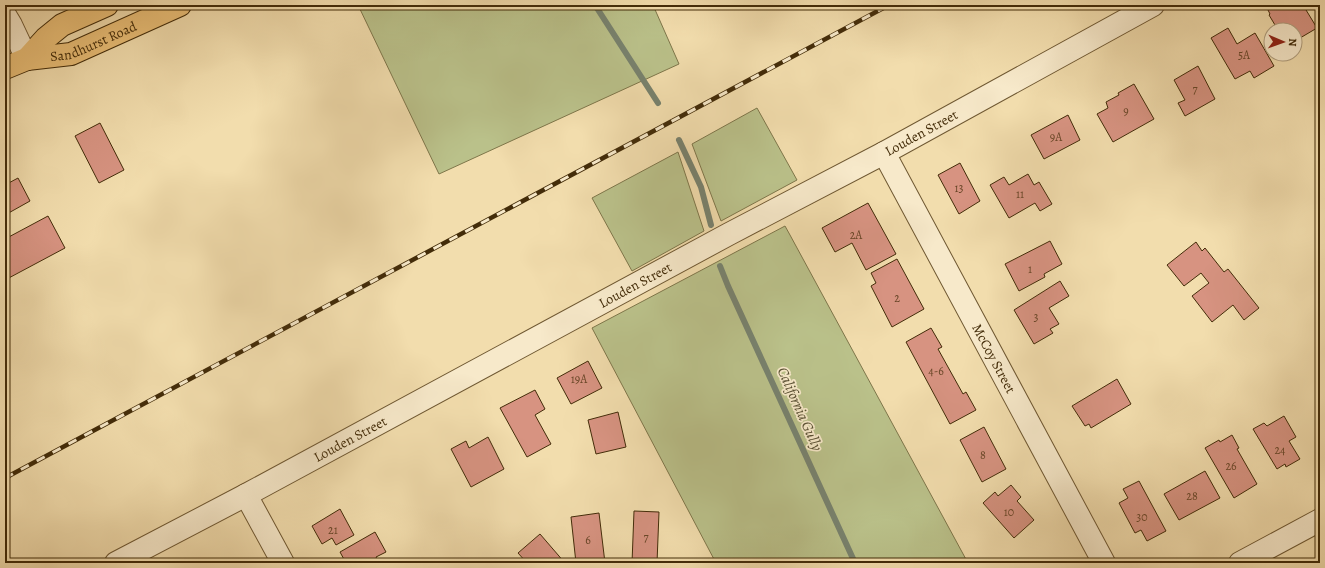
<svg xmlns="http://www.w3.org/2000/svg" width="1325" height="568" viewBox="0 0 1325 568" font-family="Alegreya,serif">
	<style>
		.green { fill: #bac18a; stroke: #7e764a }
		.lines { fill: none; stroke-linecap: round; stroke-linejoin: round }
		.stream { stroke: #78826e; stroke-width: 6 }
		.building { fill: #d79381; stroke: #432c09 }
		.minor-casing { stroke: #6f5832; stroke-width: 24 }
		.major-casing { stroke: #432c09; stroke-width: 24 }
		.minor { stroke: #f7e9ca; stroke-width: 22 }
		.major { stroke: #e9be76; stroke-width: 22 }
		.rail-casing { stroke: #432c09; stroke-width: 4.5 }
		.rail { stroke: #f7e9ca; stroke-width: 3; stroke-dasharray: 9; stroke-linecap: butt }
		.labels { text-anchor: middle; dominant-baseline: central; stroke-width: 3.5; stroke-linejoin: round; paint-order: stroke }
		.number-label { font-size: 12px; fill: #684627 }
		.street-label { font-size: 14px; fill: #432c09; stroke: #f7e9ca }
		.water-label { font-size: 15px; font-style: italic; fill: #595033; stroke: #f7e9ca }
	</style>
	<rect width="100%" height="100%" fill="#f2ddad"/>
	<filter id="stains"><feTurbulence type="fractalNoise" baseFrequency=".005" numOctaves="4"/><feColorMatrix values="0 0 0 0 .2 0 0 0 0 .09 0 0 0 0 .02 0 0 0 .5 -.17"/></filter>
	<radialGradient id="worn" r=".72"><stop offset=".6" stop-color="#630" stop-opacity="0"/><stop offset="1" stop-color="#630" stop-opacity=".3"/></radialGradient>
	<!-- green -->
	<path class="green" d="M358,5H653L679,64L439,174Z
		M757,108L797,180L721,221L692,144Z
		M678,152L704,231L632,271L592,198Z
		M785,226L790,235L968,563H716L592,328Z"/>
	<g class="lines">
		<!-- stream -->
		<path class="stream" d="M595,5L658,103
			M679,140L701,187L711,225
			M720,266L728,286L855,563"/>
	</g>
	<!-- building -->
	<path class="building" d="M1273,5H1303L1317,28L1295,41V30H1278L1269,15L1270,14L1267,8Z
		M1228,28L1237,44L1255,33L1274,66L1254,78L1250,71L1235,79L1211,38Z
		M1198,66L1215,99L1185,116L1178,103L1185,100L1174,80Z
		M1134,84L1154,119L1113,142L1097,114L1108,108L1106,102L1119,95L1118,93Z
		M1068,115L1080,140L1044,159L1031,135Z
		M100,123L124,170L99,183L75,136Z
		M960,163L980,201L959,214L938,175Z
		M1028,174L1034,185L1039,182L1052,204L1040,211L1035,203L1009,218L990,185L1004,177L1009,185Z
		M18,178L30,201L5,215V185Z
		M868,203L896,254L866,270L852,243L835,252L822,228Z
		M48,216L65,248L5,280V239Z
		M1050,241L1062,264L1044,274L1045,277L1019,291L1005,264Z
		M1196,242L1202,251L1205,248L1224,272L1228,269L1259,308L1244,320L1233,305L1212,322L1192,296L1209,283L1201,273L1184,286L1167,265Z
		M897,259L924,309L892,327L871,286L876,283L871,273Z
		M1060,281L1069,296L1049,308L1059,324L1050,329L1053,333L1034,344L1014,310Z
		M931,328L942,347L938,349L963,394L966,392L976,410L950,424L906,342Z
		M588,361L602,388L571,404L557,378Z
		M1117,379L1131,404L1091,428L1089,424L1085,426L1072,406Z
		M535,390L545,409L535,415L551,444L527,457L500,408Z
		M618,412L626,447L596,454L588,420Z
		M1284,416L1296,437L1289,441L1300,459L1286,467L1285,464L1277,469L1253,429L1264,423L1267,426Z
		M984,427L1006,469L982,482L960,440Z
		M1232,435L1239,448L1237,449L1257,484L1234,498L1205,448L1219,440L1220,442Z
		M488,437L504,469L471,487L451,449L466,441L469,448Z
		M1205,471L1220,498L1179,520L1164,494Z
		M1139,481L1166,531L1147,541L1141,530L1135,533L1119,503L1128,498L1123,489Z
		M1011,485L1021,497L1017,501L1034,520L1014,538L983,503L995,492L998,496Z
		M340,509L354,535L336,545L332,538L322,544L312,526Z
		M634,511L659,512L657,563H632Z
		M599,513L605,563H576L571,517Z
		M375,532L386,552L376,557L379,563H346L340,552Z
		M540,534L565,563H527L518,553Z"/>
	<g class="lines">
		<defs>
			<g id="minor">
				<path d="M5,15L11,25L27,59"/>
				<path id="s1" d="M884,153L1104,563"/>
				<path d="M246,495L283,563"/>
				<path id="s2" d="M116,563L246,495L729,234L884,153L1153,5"/>
				<path d="M1240,563L1320,520"/>
			</g>
			<g id="major">
				<path d="M27,59L46,38L62,25L107,5"/>
				<path id="s3" d="M5,68L27,59L71,54L180,5"/>
			</g>
		</defs>
		<!-- minor casing -->
		<use href="#minor" class="minor-casing"/>
		<!-- major casing -->
		<use href="#major" class="major-casing"/>
		<!-- minor -->
		<use href="#minor" class="minor"/>
		<!-- major -->
		<use href="#major" class="major"/>
		<defs>
			<path id="rail" d="M5,478L889,5"/>
		</defs>
		<!-- rail casing -->
		<use href="#rail" class="rail-casing"/>
		<!-- rail -->
		<use href="#rail" class="rail"/>
	</g>
	<g class="labels">
		<!-- number labels -->
		<g class="number-label">
			<text x="1244" y="55">5A</text>
			<text x="1195" y="89">7</text>
			<text x="1126" y="111">9</text>
			<text x="1056" y="137">9A</text>
			<text x="959" y="188">13</text>
			<text x="1020" y="194">11</text>
			<text x="856" y="235">2A</text>
			<text x="1030" y="269">1</text>
			<text x="897" y="298">2</text>
			<text x="1036" y="317">3</text>
			<text x="936" y="371">4-6</text>
			<text x="579" y="379">19A</text>
			<text x="1280" y="450">24</text>
			<text x="983" y="455">8</text>
			<text x="1231" y="466">26</text>
			<text x="1192" y="496">28</text>
			<text x="1009" y="512">10</text>
			<text x="1142" y="517">30</text>
			<text x="333" y="530">21</text>
			<text x="646" y="537">7</text>
			<text x="588" y="540">6</text>
		</g>
		<!-- street labels -->
		<g class="street-label">
			<text stroke="none"><textPath href="#s3" startOffset="93">Sandhurst Road</textPath></text>
			<text stroke="none"><textPath href="#s2" startOffset="913">Louden Street</textPath></text>
			<text stroke="none"><textPath href="#s2" startOffset="589">Louden Street</textPath></text>
			<text stroke="none"><textPath href="#s1" startOffset="233">McCoy Street</textPath></text>
			<text stroke="none"><textPath href="#s2" startOffset="265">Louden Street</textPath></text>
		</g>
		<!-- water labels -->
		<g class="water-label">
			<text transform="translate(800 409) rotate(66)">California Gully</text>
		</g>
	</g>
	<!-- margin -->
	<rect width="1325" height="568" fill="none" stroke="#f2ddad" stroke-width="20"/>
	<rect x="6" y="6" width="1313" height="556" fill="none" stroke="#432c09" stroke-width="2"/>
	<rect x="10" y="10" width="1305" height="548" fill="none" stroke="#432c09"/>
	<!-- north arrow -->
	<g transform="translate(1283 42) rotate(92)"><circle r="19" fill="#f7e9ca" stroke="#af9d7d"/>
	<path d="M0-3L7 15L0 10L-7 15Z" fill="#8f2418"/>
	<text y="-6" font-size="11" font-weight="bold" text-anchor="middle" fill="#432c09">N</text>
	</g>
	<rect width="100%" height="100%" filter="url(#stains)"/>
	<rect width="100%" height="100%" fill="url(#worn)"/>
</svg>
